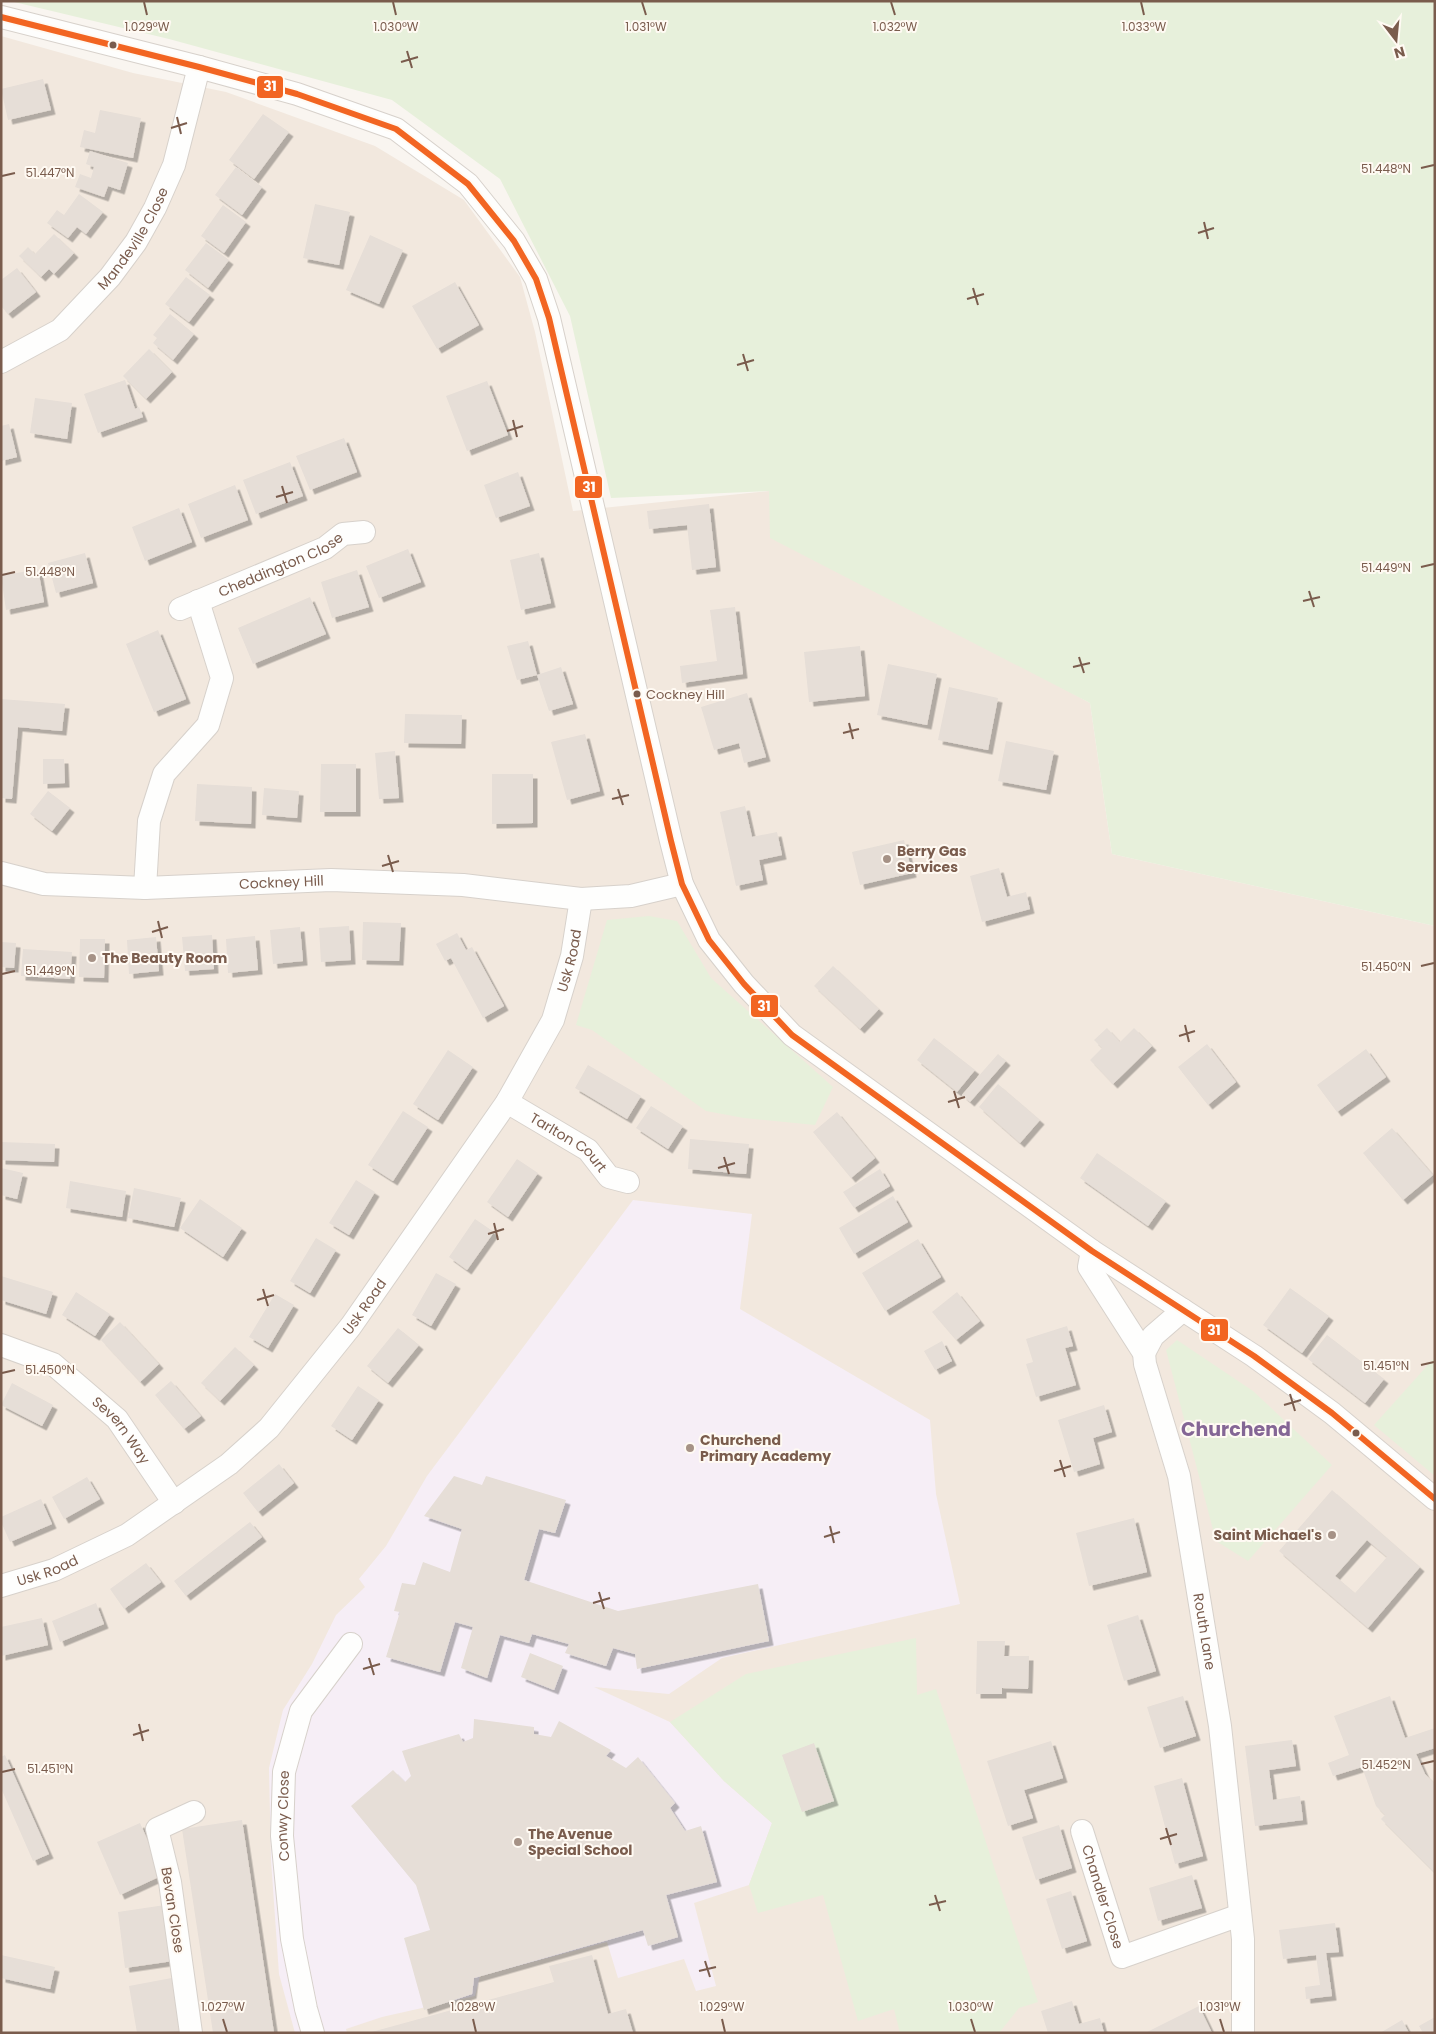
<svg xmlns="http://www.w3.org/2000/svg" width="1436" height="2034" viewBox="0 0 1436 2034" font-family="Poppins,sans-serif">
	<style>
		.residential { fill: #f2e8de }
		.education { fill: #f6eef6 }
		.green { fill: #e7f0db }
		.building { fill: #e6ded7; fill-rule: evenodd; filter: url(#shadow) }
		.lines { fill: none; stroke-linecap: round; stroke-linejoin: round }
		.street-casing { stroke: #d7d1cb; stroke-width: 24 }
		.street { stroke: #fefefd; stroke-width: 22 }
		.bus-1-casing { stroke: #fffaf3; stroke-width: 10 }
		.bus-1 { stroke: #f26522; stroke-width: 6 }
		.ticks { fill: none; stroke: #7a5c4d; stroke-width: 2 }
		.bus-dot { fill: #7a5c4d; stroke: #fffaf3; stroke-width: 2 }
		.poi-dot { fill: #a69286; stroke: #fffaf3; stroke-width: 2 }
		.labels { text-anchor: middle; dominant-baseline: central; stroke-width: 4; stroke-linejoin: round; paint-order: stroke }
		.bus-label { font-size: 13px; fill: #7a5c4d; stroke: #fffaf3; text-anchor: start }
		.street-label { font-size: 14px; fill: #7a5c4d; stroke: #fffaf3 }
		.poi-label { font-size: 14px; font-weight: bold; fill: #7a5c4d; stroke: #fffaf3; text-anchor: start }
		.district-label { font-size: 19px; font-weight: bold; fill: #846695; stroke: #fffaf3 }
		.ticks-label { font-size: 12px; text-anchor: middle; fill: #7a5c4d; stroke: #fffaf3; stroke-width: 4; stroke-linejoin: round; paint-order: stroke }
		.line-badge { stroke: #fffaf3; stroke-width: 2 }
		.badge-label { font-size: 14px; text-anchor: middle; font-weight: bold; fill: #fff }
	</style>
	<defs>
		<filter id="shadow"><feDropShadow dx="4.5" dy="4.5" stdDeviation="0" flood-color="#0004"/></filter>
	</defs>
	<rect width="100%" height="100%" fill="#f9f5f0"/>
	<!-- residential -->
	<path class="residential" d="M1,36L133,73L226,92L375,146L464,200L520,277L535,332L573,511L769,491L861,577L1090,703L1112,854L1435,926V2033H1Z"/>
	<!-- education -->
	<path class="education" d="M633,1200L752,1214L740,1309L930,1420L936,1494L960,1604L722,1658L669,1694L594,1687L670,1722L724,1781L772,1823L749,1885L694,1903L716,1986L696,1991L684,1959L618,1978L607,1942L480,1976L475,1996L382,2017L346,2029L347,2033H295L279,1974L271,1860L269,1768L283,1710L312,1664L336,1615L365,1587L359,1579L386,1546L427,1476Z"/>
	<!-- green -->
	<path class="green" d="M10,1H1435V926L1112,854L1090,703L770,538L769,491L611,498L570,316L500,179L392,100L169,39Z
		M649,916L677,921L711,978L833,1087L815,1125L744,1118L706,1111L592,1030L576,1025L607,920Z
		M1177,1340L1253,1391L1332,1465L1248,1561L1216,1541L1166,1350Z
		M1435,1357V1476L1374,1425Z
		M916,1638L917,1695L936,1689L1038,2002L1019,2008L999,2033H900L894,2009L858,2021L823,1895L758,1913L749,1885L772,1823L724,1781L670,1722L746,1674Z"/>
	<!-- building -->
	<path class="building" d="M43,79L51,110L8,120L1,89Z
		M100,110L141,118L133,158L80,147L84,130L95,133Z
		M263,114L289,132L254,179L229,160Z
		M90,151L128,163L120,190L108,186L104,197L75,187L80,174L91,178L94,167L86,164Z
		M236,167L262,187L242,215L215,195Z
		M79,194L103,212L86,234L77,227L68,238L47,223L57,210L64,215Z
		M315,204L350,212L339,265L303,258Z
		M223,205L246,222L224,253L201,236Z
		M54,234L74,253L54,274L49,269L41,277L19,256L28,247L35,254Z
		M370,235L403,250L379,304L346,290Z
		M206,243L229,260L208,288L185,270Z
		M17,268L36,292L8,314L1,306V280Z
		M186,277L210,295L189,322L165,304Z
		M455,282L479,325L437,349L412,306Z
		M170,314L194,334L173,360L153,343L157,338L153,335Z
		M149,349L172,372L146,399L123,376Z
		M125,380L135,409L139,407L143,417L98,433L84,394Z
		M487,381L508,435L467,451L446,396Z
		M35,398L72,403L67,439L30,433Z
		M9,424L17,457L1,461V426Z
		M344,438L357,472L310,490L296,456Z
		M290,462L303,496L256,514L243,480Z
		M518,472L530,506L496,518L484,485Z
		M235,485L248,520L201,538L188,504Z
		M709,504L716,567L692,570L687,525L649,529L647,511Z
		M179,508L192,542L145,561L132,527Z
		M408,549L421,582L379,598L366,566Z
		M85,553L93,583L56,593L48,563Z
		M539,553L551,603L521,610L510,560Z
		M38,569L44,602L6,610L1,576Z
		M357,570L369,607L332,618L321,582Z
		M310,597L326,634L253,664L238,628Z
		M735,607L743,674L682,683L680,666L717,661L710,610Z
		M158,630L186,699L154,712L126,644Z
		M528,641L537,675L517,680L507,646Z
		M860,646L865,696L809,702L804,652Z
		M888,664L937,674L927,725L877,715Z
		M561,667L573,704L549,711L537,675Z
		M949,687L998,698L988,750L938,740Z
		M747,693L766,757L744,763L739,743L714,750L701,707Z
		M1,699L65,704L62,731L18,727L12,799L1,798Z
		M405,714L462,715L461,744L404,743Z
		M585,734L600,791L567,800L551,742Z
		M1006,741L1054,751L1046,790L998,781Z
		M395,751L399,798L379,799L375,753Z
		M43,759H64L65,783L43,784Z
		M321,764H356V812H320Z
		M492,774H533V823L492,824Z
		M197,784L252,787L251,824L195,821Z
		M264,788L299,791L297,818L262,815Z
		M48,791L70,808L52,831L30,814Z
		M745,806L752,837L777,832L782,855L759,860L763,880L736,886L720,812Z
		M904,840L912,873L860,885L852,852Z
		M999,868L1007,897L1026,892L1030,909L982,922L970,876Z
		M363,922L401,923L399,961L362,960Z
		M349,926L351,960L321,962L319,928Z
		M300,927L303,961L273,964L270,930Z
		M457,933L466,950L472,947L504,1006L483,1018L451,958L445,961L436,944Z
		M212,935L214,969L185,971L182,937Z
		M255,936L258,970L228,973L226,939Z
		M156,937L159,971L129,974L127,940Z
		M80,939H105L104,978L79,977Z
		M1,942L16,943L14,968L1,967Z
		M23,949L72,952L70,979L21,976Z
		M833,966L879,1009L860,1029L814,986Z
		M1107,1028L1120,1042L1134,1028L1152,1046L1113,1084L1090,1060L1102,1048L1094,1040Z
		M934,1038L975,1070L957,1092L917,1060Z
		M1207,1044L1236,1082L1208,1105L1178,1067Z
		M1366,1049L1386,1077L1337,1112L1317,1085Z
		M448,1050L473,1067L438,1120L413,1104Z
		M998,1054L1006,1061L970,1102L962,1095Z
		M588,1065L641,1096L627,1119L575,1088Z
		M998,1084L1040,1120L1020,1143L979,1107Z
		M651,1106L683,1126L668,1149L636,1128Z
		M403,1111L428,1127L393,1181L368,1165Z
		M837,1112L875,1158L851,1178L813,1132Z
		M1392,1128L1433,1175L1403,1200L1363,1153Z
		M690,1139L749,1144L746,1174L688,1169Z
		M1,1142L55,1144L54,1162L1,1160Z
		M1097,1153L1166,1201L1148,1226L1080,1178Z
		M517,1159L538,1173L508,1217L487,1202Z
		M1,1168L23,1173L17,1199L1,1195Z
		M880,1169L890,1186L854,1208L843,1192Z
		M356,1180L375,1192L349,1235L329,1223Z
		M70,1181L126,1191L122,1217L66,1208Z
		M134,1188L181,1198L174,1227L128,1218Z
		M893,1196L908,1222L854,1254L839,1228Z
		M200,1199L242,1228L223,1257L180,1228Z
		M475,1219L494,1232L467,1270L449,1257Z
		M316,1238L336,1250L310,1293L290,1281Z
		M918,1239L941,1277L885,1311L862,1273Z
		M436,1273L456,1284L431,1326L412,1315Z
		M1,1276L53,1292L46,1314L1,1300Z
		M1290,1288L1329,1316L1302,1353L1263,1325Z
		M76,1292L110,1314L95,1336L62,1315Z
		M957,1292L980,1321L956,1340L932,1312Z
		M275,1294L294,1305L268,1348L249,1337Z
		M120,1322L159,1364L140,1382L101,1340Z
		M1067,1326L1073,1346L1065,1348L1076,1385L1036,1397L1026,1364L1033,1362L1026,1339Z
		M398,1328L419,1345L388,1383L367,1366Z
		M1327,1335L1384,1379L1365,1403L1308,1359Z
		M942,1341L952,1361L935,1370L924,1351Z
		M235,1347L254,1365L220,1401L201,1383Z
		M171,1381L201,1416L184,1429L155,1395Z
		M12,1383L53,1405L42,1426L1,1405Z
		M358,1386L379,1400L352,1440L331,1426Z
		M1104,1405L1112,1432L1093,1438L1100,1464L1074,1472L1058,1420Z
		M279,1464L294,1483L258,1512L243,1493Z
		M454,1476L482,1485L486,1476L566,1500L555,1533L539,1529L524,1580L618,1611L758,1584L769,1641L637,1669L635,1654L613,1648L606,1666L565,1653L569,1644L532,1634L529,1643L500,1635L487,1678L461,1668L473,1627L455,1622L440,1672L386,1657L400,1612L394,1611L402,1583L415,1585L423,1562L450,1572L462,1529L424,1516Z
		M87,1477L100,1499L64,1519L52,1497Z
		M1332,1490L1420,1567L1368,1628L1279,1551ZM1367,1540L1387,1557L1355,1593L1335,1576Z
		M41,1499L52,1524L10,1542L1,1522V1517Z
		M1134,1518L1147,1572L1089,1586L1076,1533Z
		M250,1522L262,1537L186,1596L174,1581Z
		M146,1563L161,1582L124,1609L110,1589Z
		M96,1603L104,1624L60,1642L52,1621Z
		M1138,1615L1156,1671L1124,1681L1107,1625Z
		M42,1618L48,1645L1,1656V1627Z
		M977,1641H1005L1004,1656H1029L1028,1689L1002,1688V1694H976Z
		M530,1653L563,1666L554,1690L521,1677Z
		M1183,1696L1196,1736L1160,1748L1147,1707Z
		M1390,1696L1405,1738L1435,1728V1748L1416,1754L1425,1774L1435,1784V1873L1381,1819L1385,1815L1376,1806L1362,1767L1333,1776L1328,1763L1349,1755L1334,1716Z
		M474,1719L534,1727V1734L551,1737L559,1721L611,1750L606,1756L626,1768L638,1757L675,1803L670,1808L685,1831L701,1826L717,1882L666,1895L678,1937L648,1946L643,1930L474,1978L472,1994L424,2010L404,1938L430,1930L416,1885L351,1806L393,1770L405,1782L411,1776L402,1751L459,1734L463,1742L473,1738Z
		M1292,1740L1296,1766L1269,1770L1273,1800L1300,1796L1303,1820L1255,1826L1245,1746Z
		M1051,1741L1063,1778L1024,1790L1033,1818L1008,1826L987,1761Z
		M814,1743L834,1801L802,1812L782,1755Z
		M5,1755L49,1854L33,1861L1,1788V1757Z
		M1182,1778L1203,1856L1175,1864L1154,1786Z
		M242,1820L274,2033H213L182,1829Z
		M140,1823L163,1875L120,1895L97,1842Z
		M1059,1825L1072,1868L1036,1880L1022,1837Z
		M1192,1875L1202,1908L1158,1921L1149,1888Z
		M1071,1891L1087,1941L1062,1949L1046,1899Z
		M165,1905L173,1961L125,1968L118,1912Z
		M1335,1923L1339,1952L1326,1953L1332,1996L1306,1999L1305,1987L1320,1985L1316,1955L1283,1959L1279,1930Z
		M1,1955L55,1967L50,1989L1,1978Z
		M592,1955L608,2014L626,2009L633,2033H368L554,1982L549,1966Z
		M177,1977L187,2031L137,2033L129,1986Z
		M1072,2001L1079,2024L1100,2018L1104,2033H1048L1041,2011Z
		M1199,2006L1212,2033H1145Z
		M1435,2017V2033H1423L1419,2026Z
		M1402,2020L1409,2033H1380Z"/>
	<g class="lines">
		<defs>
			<g id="street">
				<path d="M1,17L199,67L297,94L396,129L468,184L514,241L536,279L549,318L671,841L682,884L709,940L744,984L792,1035L1092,1251L1254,1356L1332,1413L1435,1499"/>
				<path id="s1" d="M1,362L60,330L110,277L136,242L155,208L174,165L199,67"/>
				<path id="s2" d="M180,609L325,548L343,534L364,532"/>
				<path id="s3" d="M1,873L44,884L145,888L331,880L463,885L581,899L631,896L682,884"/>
				<path d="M145,888L149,821L164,774L208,725L222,678L198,601"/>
				<path id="s4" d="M507,1102L588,1150L609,1177L628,1182"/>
				<path id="s5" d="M1092,1251L1089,1267L1144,1353L1145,1364L1179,1476L1220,1726L1243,1939V2033"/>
				<path id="s6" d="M1,1345L53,1364L117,1419L174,1503"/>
				<path d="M1144,1353L1153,1336L1183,1310"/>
				<path id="s7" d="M1,1586L54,1570L127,1535L229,1464L269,1428L351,1326L507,1102L553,1020L572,956L581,899"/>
				<path id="s8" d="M1082,1831L1122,1957L1240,1915"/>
				<path d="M191,2033L170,1882L157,1829L194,1812"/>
				<path id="s9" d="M313,2033L306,2009L292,1939L282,1836L284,1772L301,1711L351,1644"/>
			</g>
		</defs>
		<!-- street casing -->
		<use href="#street" class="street-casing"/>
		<!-- street -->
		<use href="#street" class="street"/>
		<defs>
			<path id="bus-1" d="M1,17L199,67L297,94L396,129L468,184L514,241L536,279L549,318L671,841L682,884L709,940L744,984L792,1035L1092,1251L1254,1356L1332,1413L1435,1499"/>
		</defs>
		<!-- bus-1 casing -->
		<use href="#bus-1" class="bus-1-casing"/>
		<!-- bus-1 -->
		<use href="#bus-1" class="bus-1"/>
	</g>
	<!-- ticks -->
	<path class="ticks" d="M144,2L147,15M393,2L396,15M642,2L646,15M891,2L895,15M1141,2L1144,15M407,51L412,68M401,62L418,57M177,117L181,134M171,128L187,123M1421,168L1434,165M2,176L15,173M1204,222L1208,239M1198,233L1214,228M973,288L978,305M967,299L984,294M743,354L748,371M737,365L754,360M513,420L517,437M507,431L523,426M282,486L287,503M276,497L293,492M1421,567L1434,564M2,575L15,572M1309,591L1314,607M1303,601L1320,597M1079,657L1084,673M1073,667L1090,663M849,723L853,739M843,733L859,729M618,789L623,805M612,799L629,795M388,855L393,872M382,866L399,861M158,921L162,938M152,932L168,927M1421,966L1434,963M2,974L15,971M1185,1025L1189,1042M1179,1036L1195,1031M954,1091L959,1108M948,1102L965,1097M724,1157L729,1174M718,1168L735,1163M494,1223L498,1240M488,1234L504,1229M263,1289L268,1306M257,1300L274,1295M1421,1365L1434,1362M2,1373L15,1370M1290,1394L1295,1411M1284,1405L1301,1400M1060,1460L1065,1477M1054,1471L1071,1466M830,1526L834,1543M824,1537L840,1532M599,1592L604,1609M593,1603L610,1598M369,1658L374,1675M363,1669L380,1664M139,1724L143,1741M133,1735L149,1730M1421,1764L1434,1761M2,1772L15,1769M1166,1828L1171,1845M1160,1839L1177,1834M935,1895L940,1911M929,1905L946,1901M705,1961L710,1977M699,1971L716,1967M223,2019L227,2032M473,2019L476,2032M722,2019L725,2032M971,2019L975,2032M1220,2019L1224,2032"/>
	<!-- markers -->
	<g class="bus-dot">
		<circle cx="113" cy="45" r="4.5"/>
		<circle cx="637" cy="694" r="4.5"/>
		<circle cx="1356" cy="1433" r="4.5"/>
	</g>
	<g class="poi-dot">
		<circle cx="887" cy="859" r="5"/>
		<circle cx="92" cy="958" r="5"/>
		<circle cx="690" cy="1448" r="5"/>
		<circle cx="1332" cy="1535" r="5"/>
		<circle cx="518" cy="1842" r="5"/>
	</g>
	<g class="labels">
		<!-- bus labels -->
		<g class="bus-label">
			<text x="646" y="694">Cockney Hill</text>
		</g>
		<!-- street labels -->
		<g class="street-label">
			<text stroke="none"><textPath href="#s1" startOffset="185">Mandeville Close</textPath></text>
			<text stroke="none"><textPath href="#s2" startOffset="110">Cheddington Close</textPath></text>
			<text stroke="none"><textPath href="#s3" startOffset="282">Cockney Hill</textPath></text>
			<text stroke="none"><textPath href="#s7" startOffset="874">Usk Road</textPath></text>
			<text stroke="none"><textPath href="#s4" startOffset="74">Tarlton Court</textPath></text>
			<text stroke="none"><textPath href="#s7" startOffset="469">Usk Road</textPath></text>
			<text stroke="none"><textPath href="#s6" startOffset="151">Severn Way</textPath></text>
			<text stroke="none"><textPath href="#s7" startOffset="49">Usk Road</textPath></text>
			<text stroke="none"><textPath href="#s5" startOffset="404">Routh Lane</textPath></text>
			<text stroke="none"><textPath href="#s9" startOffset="220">Conwy Close</textPath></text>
			<text stroke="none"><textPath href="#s8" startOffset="69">Chandler Close</textPath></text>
			<text transform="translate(173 1910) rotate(81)">Bevan Close</text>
		</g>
		<!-- poi labels -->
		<g class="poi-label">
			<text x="897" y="851">Berry Gas<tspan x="897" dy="16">Services</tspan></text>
			<text x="102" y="958">The Beauty Room</text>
			<text x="700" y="1440">Churchend<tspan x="700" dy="16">Primary Academy</tspan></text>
			<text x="1322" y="1535" text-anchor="end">Saint Michael's</text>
			<text x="528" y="1834">The Avenue<tspan x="528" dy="16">Special School</tspan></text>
		</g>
		<!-- district labels -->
		<g class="district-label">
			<text x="1236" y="1429">Churchend</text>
		</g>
	</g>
	<g class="ticks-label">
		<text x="147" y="31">1.029°W</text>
		<text x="396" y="31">1.030°W</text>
		<text x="646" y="31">1.031°W</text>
		<text x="895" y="31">1.032°W</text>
		<text x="1144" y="31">1.033°W</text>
		<text x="1386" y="173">51.448°N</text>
		<text x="50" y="177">51.447°N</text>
		<text x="1386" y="572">51.449°N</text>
		<text x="50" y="576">51.448°N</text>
		<text x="1386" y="971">51.450°N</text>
		<text x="50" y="975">51.449°N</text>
		<text x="1386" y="1370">51.451°N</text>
		<text x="50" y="1374">51.450°N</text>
		<text x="1386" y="1769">51.452°N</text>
		<text x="50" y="1773">51.451°N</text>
		<text x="223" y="2011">1.027°W</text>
		<text x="473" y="2011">1.028°W</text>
		<text x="722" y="2011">1.029°W</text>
		<text x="971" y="2011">1.030°W</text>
		<text x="1220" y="2011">1.031°W</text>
	</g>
	<g class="line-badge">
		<rect x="256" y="75" width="28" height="24" rx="5" fill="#f26522"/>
		<rect x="574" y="475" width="29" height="24" rx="5" fill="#f26522"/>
		<rect x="750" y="994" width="29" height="24" rx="5" fill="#f26522"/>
		<rect x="1200" y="1318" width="29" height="24" rx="5" fill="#f26522"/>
	</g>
	<g class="badge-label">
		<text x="270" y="91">31</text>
		<text x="589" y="492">31</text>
		<text x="764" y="1011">31</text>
		<text x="1214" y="1335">31</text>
	</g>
	<!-- border -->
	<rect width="1436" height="2034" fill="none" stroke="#7a5c4d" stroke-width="5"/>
	<!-- north arrow -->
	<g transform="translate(1396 40) rotate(164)" stroke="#fffaf3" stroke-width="4" paint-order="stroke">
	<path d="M0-4L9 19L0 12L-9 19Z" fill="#7a5c4d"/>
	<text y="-8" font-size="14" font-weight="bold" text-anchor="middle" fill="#7a5c4d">N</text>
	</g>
</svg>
